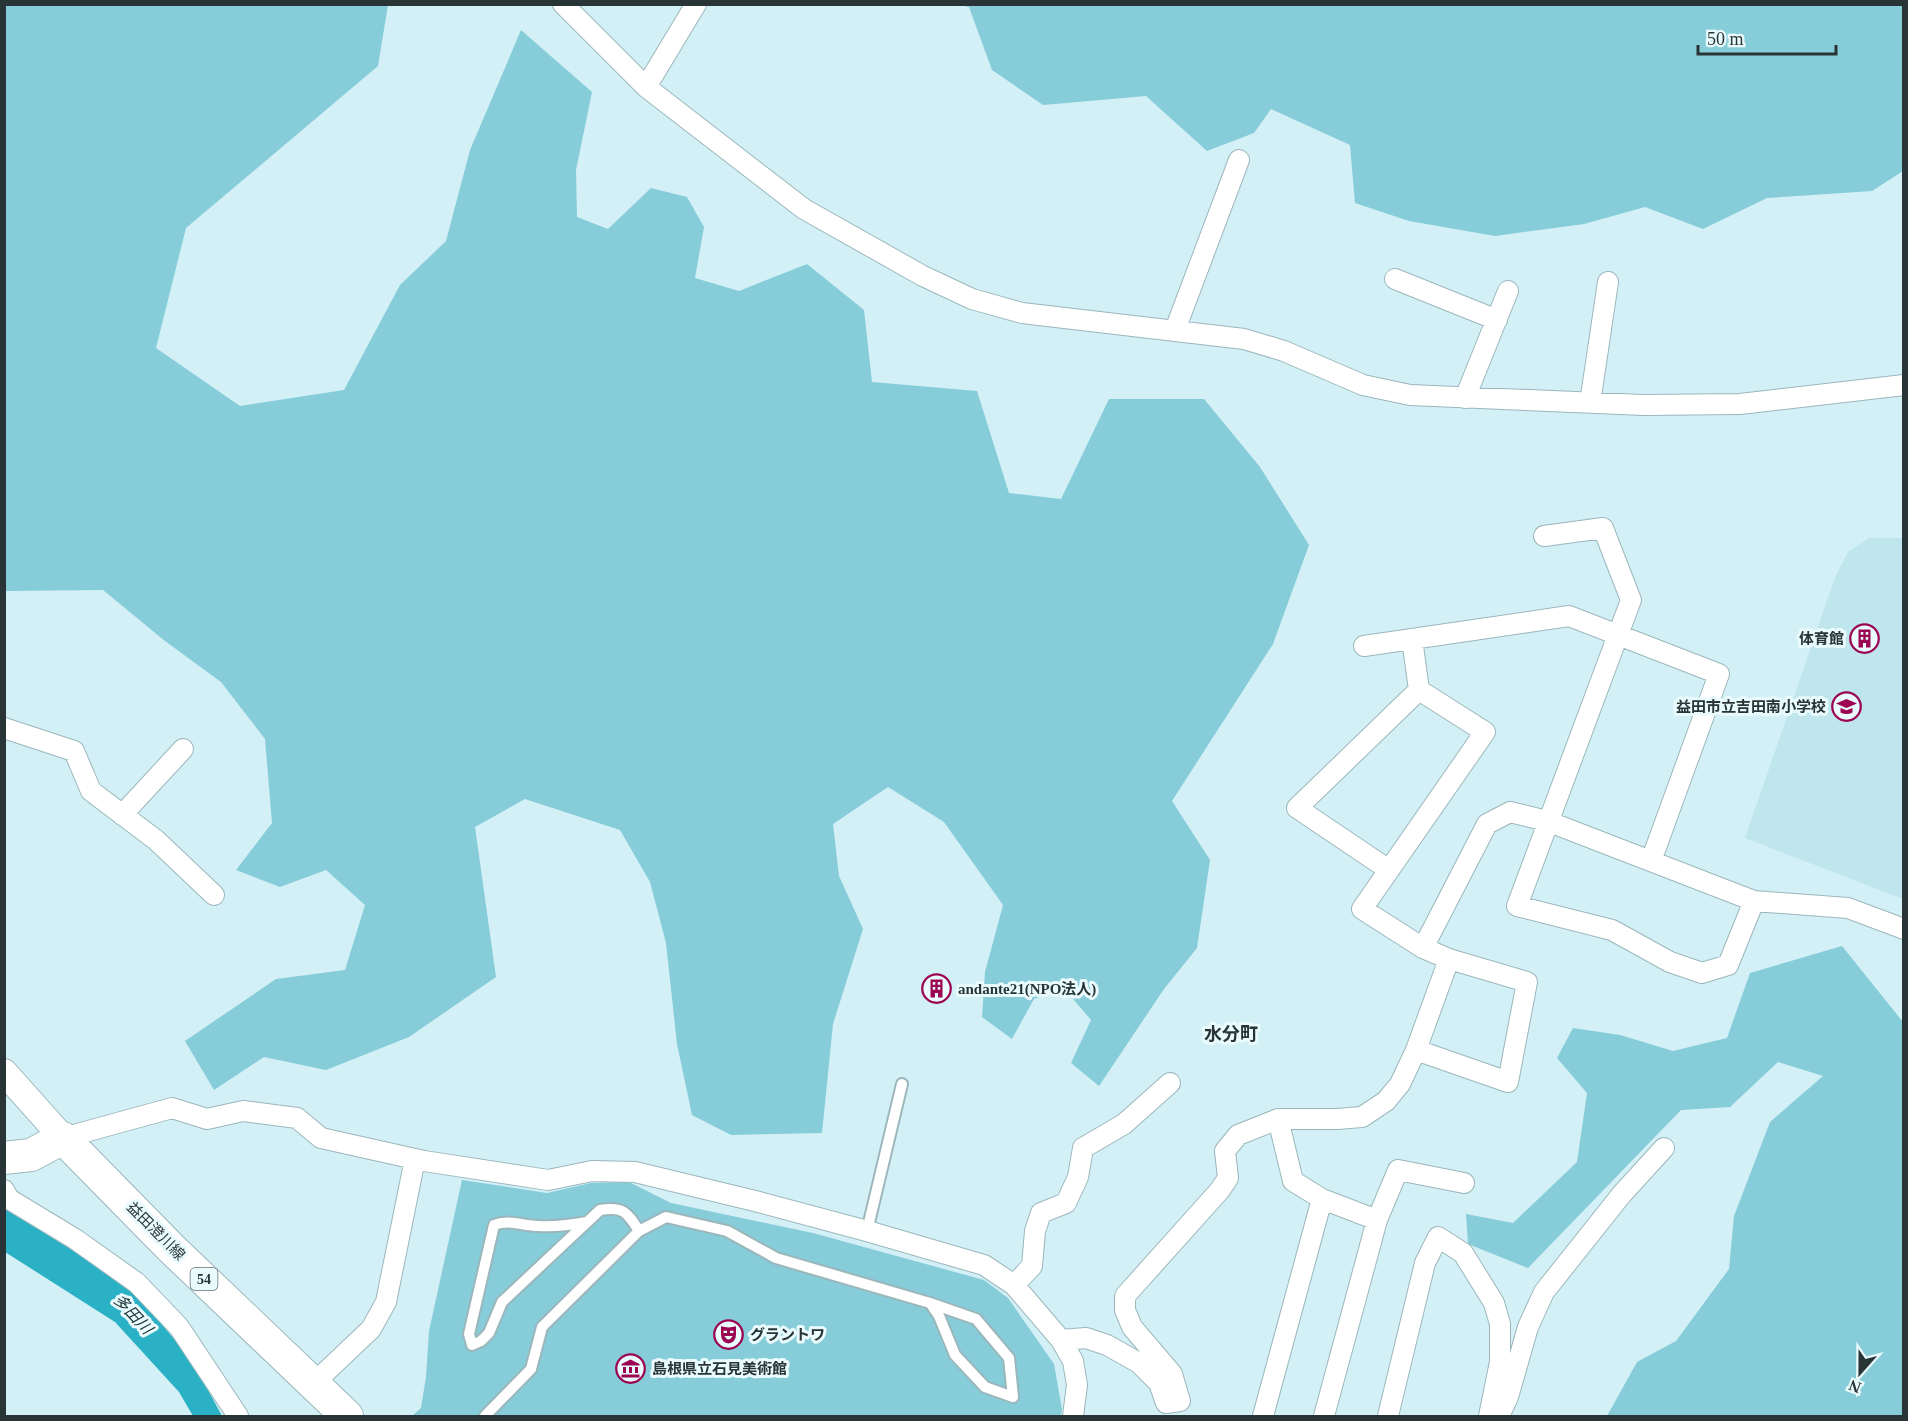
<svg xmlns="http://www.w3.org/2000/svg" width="1908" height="1421" viewBox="0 0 1908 1421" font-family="'Times New Roman','Noto Sans JP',serif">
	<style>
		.built { fill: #bfe5ed }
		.green { fill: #86ccd9 }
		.water { fill: #2bb1c5 }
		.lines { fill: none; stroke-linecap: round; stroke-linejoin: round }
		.service-casing { stroke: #9bb7bc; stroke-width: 14 }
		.minor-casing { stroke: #9bb7bc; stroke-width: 22 }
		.tertiary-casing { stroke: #9bb7bc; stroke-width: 28 }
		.primary-casing { stroke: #9bb7bc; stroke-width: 34 }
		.service { stroke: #fff; stroke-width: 10 }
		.minor { stroke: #fff; stroke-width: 20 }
		.tertiary { stroke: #fff; stroke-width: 26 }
		.primary { stroke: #fff; stroke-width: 32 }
		.labels { text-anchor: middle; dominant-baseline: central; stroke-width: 6; stroke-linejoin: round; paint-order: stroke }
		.shield { fill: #eafbfe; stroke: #637072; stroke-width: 1.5 }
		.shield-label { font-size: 14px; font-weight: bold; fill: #293436 }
		.poi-label { font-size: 15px; font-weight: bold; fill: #293436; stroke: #eafbfe; text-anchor: start }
		.street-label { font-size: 15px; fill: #293436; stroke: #eafbfe }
		.water-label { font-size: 16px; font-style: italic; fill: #1c3135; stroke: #eafbfe }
		.quarter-label { font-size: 18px; font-weight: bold; fill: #293436; stroke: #eafbfe }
	</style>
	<rect width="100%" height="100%" fill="#d3f0f6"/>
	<!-- built -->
	<path class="built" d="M1869,538H1903V899L1745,838L1836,575L1848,552Z"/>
	<!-- green -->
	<path class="green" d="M5,4L388,5L378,66L186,228L156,348L240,406L344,390L400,285L446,241L470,150L521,30L592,92L576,170L577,217L608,229L651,188L687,197L704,227L695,278L739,291L807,264L864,310L872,382L977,391L1009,493L1061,499L1109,399H1204L1260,467L1309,545L1273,644L1172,801L1210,860L1197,948L1164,989L1099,1086L1071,1063L1091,1020L1063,987L1034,999L1012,1039L982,1017L985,972L1003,905L944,822L888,787L833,824L839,876L863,929L833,1024L822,1133L731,1135L692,1115L677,1044L666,943L650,882L620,830L525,799L475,827L496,977L409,1037L326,1070L264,1057L214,1090L185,1041L276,979L345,970L365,905L326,870L280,887L236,870L272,823L265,739L221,682L165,641L103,590L5,591Z
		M959,5H1903V171L1872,191L1767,198L1703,229L1645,207L1584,224L1495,236L1409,221L1355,203L1350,145L1271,109L1254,133L1207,151L1146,96L1043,105L992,70L969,7Z
		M1842,946L1903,1022V1416H1607L1637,1362L1676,1341L1729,1269L1734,1216L1770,1122L1823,1076L1778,1062L1730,1107L1681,1110L1528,1268L1468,1244L1466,1214L1513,1223L1577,1162L1587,1093L1557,1058L1573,1028L1620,1035L1673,1051L1727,1038L1750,973Z
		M462,1180L547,1193L591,1183L629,1182L671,1203L813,1233L984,1280L1008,1298L1054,1364L1062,1409L1061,1416H412L421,1408L426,1377L429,1331Z"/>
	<!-- water -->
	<path class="water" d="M4,1202L12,1212L129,1286L192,1360L222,1416H193L179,1392L115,1322L5,1252Z"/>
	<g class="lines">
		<defs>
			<path id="service" d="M587,1222C571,1225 555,1227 538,1226C523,1226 509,1219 494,1225L469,1334L472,1345L481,1341L489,1333L502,1302L600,1210C623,1206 627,1212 639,1231
				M867,1231L902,1084
				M485,1416L531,1369L542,1327L639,1231L666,1217L727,1231L776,1258L930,1303L976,1319L1009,1358L1013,1397L985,1387L955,1355L939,1316L930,1303"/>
			<path id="minor" d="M563,4L646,87L804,209L923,276L972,299L1022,313L1244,339L1284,351L1363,385L1410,395L1644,405L1740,404L1904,385
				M646,87L696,4
				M1395,279L1497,320
				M1175,330L1239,160
				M1465,398L1508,291
				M1590,403L1608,282
				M1544,536L1603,528L1631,600L1517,906L1612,930L1670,962L1702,973L1728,965L1754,901
				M1364,646L1569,616L1719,674L1651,861
				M4,728L74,751L91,791L156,840L214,895
				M122,815L183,749
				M1389,870L1297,808L1419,690L1412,639
				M1423,948L1487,824L1510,812L1547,821L1754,901L1848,908L1904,929
				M1416,1050L1508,1082L1527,982L1449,959L1423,948L1362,909L1485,732L1419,690
				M1278,1119L1293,1181L1322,1199L1377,1220
				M63,1138L172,1108L207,1119L243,1111L297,1118L321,1138L424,1161L548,1180L592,1171L635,1172L755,1201L867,1231L984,1265L1014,1285L1061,1340L1073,1361L1077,1385L1073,1416
				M4,1190L9,1199L75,1239L137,1283L179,1327L238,1416
				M1014,1285L1032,1266L1035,1231L1041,1213L1066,1203L1078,1177L1083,1148L1124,1124L1170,1083
				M1061,1340L1086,1338L1107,1345L1139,1363L1159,1383L1166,1403L1180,1401L1172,1374L1132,1327L1125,1310V1296L1220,1190L1228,1178L1225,1151L1238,1135L1278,1119H1337L1362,1117L1386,1101L1400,1084L1416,1050L1449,959
				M314,1383L371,1329L386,1302L415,1159
				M1263,1416L1322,1199
				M1324,1416L1377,1220L1398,1170L1464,1183
				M1388,1416L1425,1263L1438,1237L1463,1253L1494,1303L1500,1324V1362L1489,1416
				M1499,1416L1508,1397L1528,1327L1544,1292L1622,1194L1664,1148"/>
			<path id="tertiary" d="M4,1072L63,1138"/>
			<path id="primary" d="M4,1158L31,1155L63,1138L171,1248L347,1416"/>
		</defs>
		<!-- service casing -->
		<use href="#service" class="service-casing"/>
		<!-- minor casing -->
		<use href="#minor" class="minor-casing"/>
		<!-- tertiary casing -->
		<use href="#tertiary" class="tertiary-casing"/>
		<!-- primary casing -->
		<use href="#primary" class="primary-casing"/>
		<!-- service -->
		<use href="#service" class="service"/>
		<!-- minor -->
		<use href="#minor" class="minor"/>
		<!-- tertiary -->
		<use href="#tertiary" class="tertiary"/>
		<!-- primary -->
		<use href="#primary" class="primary"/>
	</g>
	<!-- icons -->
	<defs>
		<symbol id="building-ring" viewBox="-11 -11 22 22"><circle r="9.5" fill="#eafbfe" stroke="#9c0551" stroke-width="1.5"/><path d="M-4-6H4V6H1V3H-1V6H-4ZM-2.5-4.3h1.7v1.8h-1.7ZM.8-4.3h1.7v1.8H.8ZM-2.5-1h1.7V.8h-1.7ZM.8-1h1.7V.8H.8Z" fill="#9c0551"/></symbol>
		<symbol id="school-ring" viewBox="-11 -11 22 22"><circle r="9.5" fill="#eafbfe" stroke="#9c0551" stroke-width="1.5"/><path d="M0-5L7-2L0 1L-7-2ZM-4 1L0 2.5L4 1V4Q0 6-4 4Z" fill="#9c0551"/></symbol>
		<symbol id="theatre-ring" viewBox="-11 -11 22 22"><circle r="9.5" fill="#eafbfe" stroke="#9c0551" stroke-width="1.5"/><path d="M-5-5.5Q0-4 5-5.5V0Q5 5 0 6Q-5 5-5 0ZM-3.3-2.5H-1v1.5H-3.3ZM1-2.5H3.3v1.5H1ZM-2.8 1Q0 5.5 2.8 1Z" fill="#9c0551"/></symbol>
		<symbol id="museum-ring" viewBox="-11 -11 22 22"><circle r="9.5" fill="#eafbfe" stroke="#9c0551" stroke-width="1.5"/><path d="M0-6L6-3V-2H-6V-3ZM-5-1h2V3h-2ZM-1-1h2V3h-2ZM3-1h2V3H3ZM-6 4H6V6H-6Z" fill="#9c0551"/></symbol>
	</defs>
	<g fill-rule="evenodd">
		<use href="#building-ring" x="1848" y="622" width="33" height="33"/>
		<use href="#school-ring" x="1830" y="690" width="33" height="33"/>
		<use href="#building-ring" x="920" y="972" width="33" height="33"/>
		<use href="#theatre-ring" x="712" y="1318" width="33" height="33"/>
		<use href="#museum-ring" x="614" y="1352" width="33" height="33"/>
	</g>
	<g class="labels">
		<!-- shield labels -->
		<rect class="shield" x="190.5" y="1268" width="27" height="22" rx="4.5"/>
		<g class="shield-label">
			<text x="204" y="1279">54</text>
		</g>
		<!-- poi labels -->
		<g class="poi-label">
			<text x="1844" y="639" text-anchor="end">体育館</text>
			<text x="1826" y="707" text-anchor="end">益田市立吉田南小学校</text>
			<text x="958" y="989">andante21(NPO法人)</text>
			<text x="750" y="1335">グラントワ</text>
			<text x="652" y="1369">島根県立石見美術館</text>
		</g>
		<!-- street labels -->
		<g class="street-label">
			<text transform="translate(156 1231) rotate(45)">益田澄川線</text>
		</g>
		<!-- water labels -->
		<g class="water-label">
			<text transform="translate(133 1314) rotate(47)">多田川</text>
		</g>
		<!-- quarter labels -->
		<g class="quarter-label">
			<text x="1231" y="1034">水分町</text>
		</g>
	</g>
	<!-- border -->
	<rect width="1908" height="1421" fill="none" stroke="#293436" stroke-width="12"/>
	<!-- north arrow -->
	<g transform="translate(1860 1373) rotate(201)" stroke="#eafbfe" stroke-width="4.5" paint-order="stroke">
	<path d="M0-4.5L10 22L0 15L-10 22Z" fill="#293436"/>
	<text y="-9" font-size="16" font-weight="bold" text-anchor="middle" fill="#293436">N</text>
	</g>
	<!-- scale -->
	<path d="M1698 45v9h138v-9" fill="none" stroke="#293436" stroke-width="3"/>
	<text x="1707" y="45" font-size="18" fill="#293436" stroke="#eafbfe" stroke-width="4.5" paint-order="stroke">50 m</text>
</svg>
